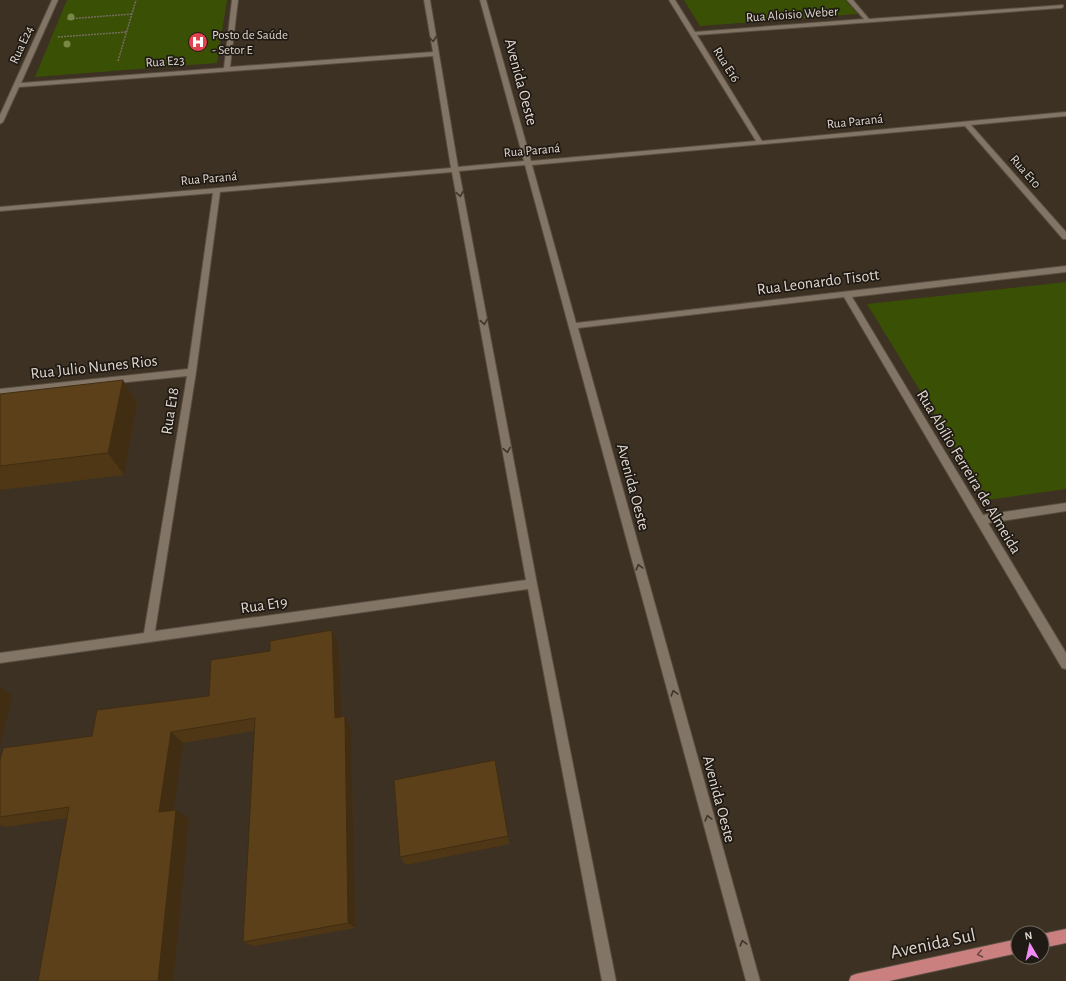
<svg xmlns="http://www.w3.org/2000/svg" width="1066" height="981" viewBox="0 0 1066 981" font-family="'Alegreya Sans',sans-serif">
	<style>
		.green { fill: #395005 }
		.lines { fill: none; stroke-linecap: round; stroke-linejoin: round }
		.minor-casing { stroke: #584e42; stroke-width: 2 }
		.major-casing { stroke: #584e42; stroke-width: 2 }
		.path { stroke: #776d61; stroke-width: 1.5; stroke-dasharray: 2 1; stroke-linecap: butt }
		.minor { fill: #837565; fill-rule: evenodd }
		.major { fill: #ca807f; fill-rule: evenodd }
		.tree { fill: #778847 }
		.wall { fill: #4f3716 }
		.shaded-wall { fill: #402d12 }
		.building { fill: #5c4019; stroke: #402d12 }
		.oneway { stroke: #3e352c }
		.oneway2 { stroke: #6c4844 }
		.labels { text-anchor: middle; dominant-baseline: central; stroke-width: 3.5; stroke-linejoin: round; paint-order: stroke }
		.far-street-label { font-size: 13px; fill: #dfd7ce; stroke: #201a14 }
		.far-poi-label { font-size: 13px; fill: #dfd7ce; stroke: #201a14; text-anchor: start }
		.street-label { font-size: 16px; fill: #dfd7ce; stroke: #201a14 }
		.near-street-label { font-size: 19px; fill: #dfd7ce; stroke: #201a14 }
	</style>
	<rect width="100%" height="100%" fill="#3d3123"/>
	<!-- green -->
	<path class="green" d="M67,0H227L217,63L35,77Z
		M684,0H845L858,14L700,26Z
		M1066,282V489L987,500L867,304Z"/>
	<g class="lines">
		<defs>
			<path id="minor" d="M52,0H58L21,83L224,68L232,0H238L230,67L433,52L424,0H430L458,167L524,161L480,0H486L531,161L756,141L669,0H675L695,32L864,19L847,0H853L869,19L1063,5V7L1061,8L697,35L762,141L1066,112V116L971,125L1066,232V239H1063L965,126L532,165L576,323L1066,266V272L852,297L983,515L1066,503V511L988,523L1066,653V669L1062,668L844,297L578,328L760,981H746L525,165L459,171L537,584L616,981H602L528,589L0,663V653L144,633L187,376L0,395V389L188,369L213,193L0,211V207L451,168L433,56L19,87L3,122L0,124V115ZM452,172L526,580L155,631L196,372L220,192Z"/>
			<path id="major" d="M1066,929V943L1042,948V934Z
				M1018,939V953L889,981H849L851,976L856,974Z"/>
		</defs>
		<!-- minor casing -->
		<use href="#minor" class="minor-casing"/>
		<!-- major casing -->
		<use href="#major" class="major-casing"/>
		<!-- path -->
		<path class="path" d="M67,19L132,14
			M58,37L127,32
			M118,61L136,0"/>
		<!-- minor -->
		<use href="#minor" class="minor"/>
		<!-- major -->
		<use href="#major" class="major"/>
	</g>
	<!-- trees -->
	<g class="tree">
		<circle cx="71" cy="17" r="3.5"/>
		<circle cx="67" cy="44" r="3.5"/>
	</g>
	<!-- wall -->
	<path class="wall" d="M0,394L137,403L124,475L0,490Z
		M332,630L338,644L341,717L345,716L351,728L355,928L254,946L243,942L254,731L183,743L173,810H176L189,819L173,981H38L67,818L5,827L0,825V760L92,736L209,696L270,651Z
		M508,836L509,844L406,865L400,857Z"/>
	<!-- shaded-wall -->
	<path class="shaded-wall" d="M123,380L137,403L124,475L108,453Z
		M332,630L338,644L342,729L335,718Z
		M0,687L12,696L0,746Z
		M345,716L351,728L355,928L348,923Z
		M171,732L183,743L172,821L159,812Z
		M176,810L189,819L173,981H158Z"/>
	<!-- building -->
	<path class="building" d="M123,380L108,453L0,466V394Z
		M332,630L335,718L345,716L348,923L243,942L255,718L171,732L159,812L176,810L158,981H38L69,807L0,817V760L3,748L92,736L97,710L209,696L211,660L270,651V641Z
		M495,760L508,836L400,857L394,780Z"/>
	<!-- one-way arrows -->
	<defs><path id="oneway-chevron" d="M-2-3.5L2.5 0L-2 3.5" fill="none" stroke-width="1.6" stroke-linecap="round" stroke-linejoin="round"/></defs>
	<g class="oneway">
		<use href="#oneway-chevron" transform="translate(433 39) rotate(82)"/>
		<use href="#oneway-chevron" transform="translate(460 194) rotate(80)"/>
		<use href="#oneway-chevron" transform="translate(484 322) rotate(80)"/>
		<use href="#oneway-chevron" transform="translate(507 450) rotate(80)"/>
		<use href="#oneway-chevron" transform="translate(639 567) rotate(-105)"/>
		<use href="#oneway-chevron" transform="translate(674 693) rotate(-105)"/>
		<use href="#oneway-chevron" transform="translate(708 818) rotate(-105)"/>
		<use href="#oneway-chevron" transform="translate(743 943) rotate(-105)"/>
	</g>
	<use class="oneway2" href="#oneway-chevron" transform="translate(980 954) rotate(168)"/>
	<!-- icons -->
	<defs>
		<symbol id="hospital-disc" viewBox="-11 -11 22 22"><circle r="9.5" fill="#e0444e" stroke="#201a14"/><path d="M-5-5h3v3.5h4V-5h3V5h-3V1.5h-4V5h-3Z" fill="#fff"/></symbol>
	</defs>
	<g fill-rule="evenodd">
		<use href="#hospital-disc" x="187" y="31" width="22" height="22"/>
	</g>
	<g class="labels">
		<!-- far-street labels -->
		<g class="far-street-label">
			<text transform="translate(792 15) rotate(-4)">Rua Aloisio Weber</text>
			<text transform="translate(22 45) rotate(-65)">Rua E24</text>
			<text transform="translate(165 62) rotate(-4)">Rua E23</text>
			<text transform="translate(726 65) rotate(58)">Rua E16</text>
			<text transform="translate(855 122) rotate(-6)">Rua Paraná</text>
			<text transform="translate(532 151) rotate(-5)">Rua Paraná</text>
			<text transform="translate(1025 172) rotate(49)">Rua E10</text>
			<text transform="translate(209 179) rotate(-5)">Rua Paraná</text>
		</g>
		<!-- far-poi labels -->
		<g class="far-poi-label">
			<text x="212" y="35">Posto de Saúde<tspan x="212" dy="15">- Setor E</tspan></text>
		</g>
		<!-- street labels -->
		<g class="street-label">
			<text transform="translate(521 82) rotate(75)">Avenida Oeste</text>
			<text transform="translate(818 282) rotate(-7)">Rua Leonardo Tisott</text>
			<text transform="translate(94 367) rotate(-6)">Rua Julio Nunes Rios</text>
			<text transform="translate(170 411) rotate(-81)">Rua E18</text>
			<text transform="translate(969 472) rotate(59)">Rua Abílio Ferreira de Almeida</text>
			<text transform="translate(633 487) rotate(75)">Avenida Oeste</text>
			<text transform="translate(264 605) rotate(-8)">Rua E19</text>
			<text transform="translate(719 799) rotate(75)">Avenida Oeste</text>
		</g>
		<!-- near-street labels -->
		<g class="near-street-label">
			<text transform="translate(933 944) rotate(-12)">Avenida Sul</text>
		</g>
	</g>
	<!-- north arrow -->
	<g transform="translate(1030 945) rotate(351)"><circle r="19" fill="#201a14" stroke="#6c665e"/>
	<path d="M0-3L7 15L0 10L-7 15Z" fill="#ef8bf6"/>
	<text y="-6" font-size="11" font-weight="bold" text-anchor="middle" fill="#dfd7ce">N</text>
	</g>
</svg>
